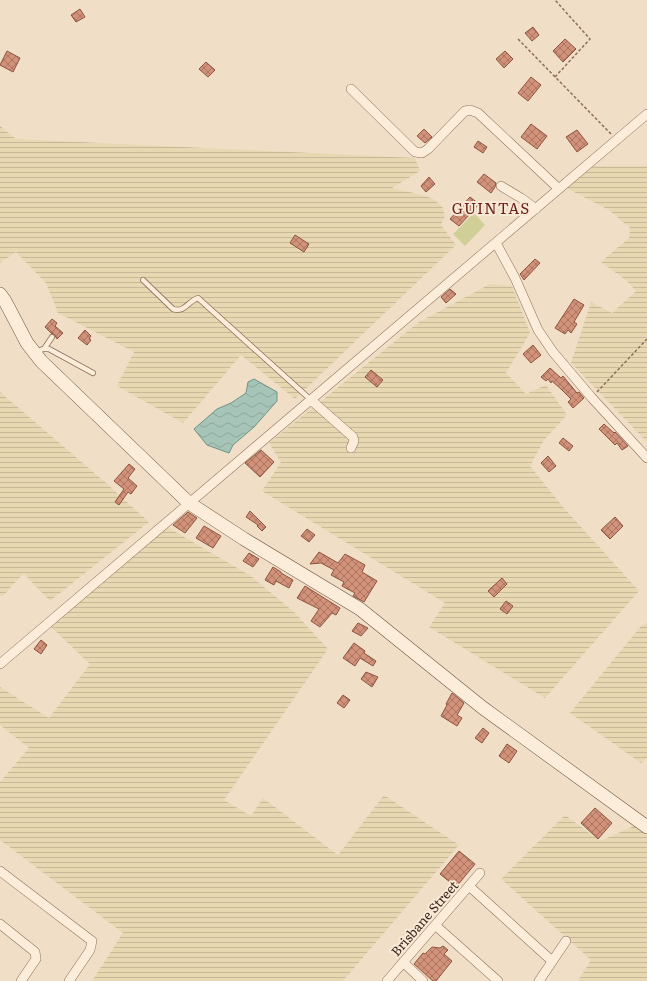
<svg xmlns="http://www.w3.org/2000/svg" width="647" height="981" viewBox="0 0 647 981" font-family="Literata,serif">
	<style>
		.farmland { fill: url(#farmland-rules) }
		.park { fill: #d0cf98 }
		.water { fill: url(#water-waves); stroke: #6d9485 }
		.building { fill: url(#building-cross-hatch); stroke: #8e533e }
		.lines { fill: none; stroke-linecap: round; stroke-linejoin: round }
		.lane-casing { stroke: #8e6f5a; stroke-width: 6 }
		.street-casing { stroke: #8e6f5a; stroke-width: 10 }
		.secondary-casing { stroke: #70503d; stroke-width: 14 }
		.path { stroke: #8e6f5a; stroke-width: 1.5; stroke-dasharray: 3 2; stroke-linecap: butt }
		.lane { stroke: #fbedda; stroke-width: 4.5 }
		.street { stroke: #fbedda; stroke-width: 9 }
		.secondary { stroke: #fbedda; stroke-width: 13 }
		.labels { text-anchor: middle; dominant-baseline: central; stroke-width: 4; stroke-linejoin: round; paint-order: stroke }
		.street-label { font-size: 13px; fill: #3d291f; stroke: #f8e9d6 }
		.quarter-label { font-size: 15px; letter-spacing: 1px; fill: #6c211b; stroke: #f8e9d6 }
	</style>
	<defs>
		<pattern id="farmland-rules" width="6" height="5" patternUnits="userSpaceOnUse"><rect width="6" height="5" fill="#e7d8b2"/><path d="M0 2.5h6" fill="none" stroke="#c7b999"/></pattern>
		<pattern id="water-waves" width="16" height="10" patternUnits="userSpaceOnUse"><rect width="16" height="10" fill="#a7c4b8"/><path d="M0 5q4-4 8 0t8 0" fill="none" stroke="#91a89e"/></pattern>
		<pattern id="building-cross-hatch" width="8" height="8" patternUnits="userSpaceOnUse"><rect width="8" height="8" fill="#d19279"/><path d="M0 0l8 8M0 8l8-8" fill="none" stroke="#ab7763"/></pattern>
	</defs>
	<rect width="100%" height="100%" fill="#f1dec6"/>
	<!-- farmland -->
	<path class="farmland" d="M0,126L16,139L415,158L420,171L392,188L422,195L433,199L442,206L445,216L441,225L456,245L295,399L241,355L183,423L117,386L134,352L58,313L46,283L16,252L0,263Z
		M594,166H647V442L571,363L591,302L612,313L636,291L627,281L601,262L629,238L630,228L609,210L566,188Z
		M490,284L512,286L530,333L506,373L526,394L546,385L567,415L544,440L530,466L563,507L639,591L545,698L429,627L445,603L262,491L281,462L269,443L419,322Z
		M0,392L106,483L149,522L50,601L24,574L19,578L3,596H0Z
		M167,527L251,576L294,612L328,649L224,800L251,816L263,798L338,855L384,795L459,845L343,981H92L123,933L0,840V782L29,748L0,725V687L49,718L90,664L50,626Z
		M647,623V758L641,763L570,713L641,626Z
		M565,815L600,841L634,826L647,835V981H578L591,960L501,879Z"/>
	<!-- park -->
	<path class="park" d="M474,213L485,225L465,246L453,234Z"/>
	<!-- water -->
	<path class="water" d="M254,379L277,392V401L254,427L233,445L229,453L207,445L194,429L217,409L231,403L246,393L248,382Z"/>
	<!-- building -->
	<path class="building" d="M80,9L85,17L76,22L71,15Z
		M533,27L539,35L532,41L525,33Z
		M565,39L576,49L563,62L553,51Z
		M7,51L20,58L13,72L0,65Z
		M505,51L513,59L504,68L496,59Z
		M206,62L215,70L208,77L199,69Z
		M531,77L541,85L528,101L518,93Z
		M531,124L547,136L537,149L521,137Z
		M424,129L432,137L425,143L417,136Z
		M577,130L588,144L577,152L566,137Z
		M478,141L487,147L483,153L474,147Z
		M484,174L496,183L495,187L491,193L477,182Z
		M429,177L435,184L426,192L421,186Z
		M470,197L479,204L459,226L450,219Z
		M295,235L309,244L304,252L290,243Z
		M535,259L540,263L524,280L520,274Z
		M450,289L456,294L446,303L441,297Z
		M574,299L584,305L574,322L577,324L571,333L568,330L565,334L555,328Z
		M52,319L57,323L55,326L63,333L57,339L54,334L51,333L45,327Z
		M85,330L91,336L89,339L91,340L87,345L78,338Z
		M533,345L541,355L531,363L523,354Z
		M550,368L561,378L563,376L577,393L579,392L584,398L573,408L568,402L571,399L562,390L552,381L551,383L548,379L546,381L541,377Z
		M371,370L383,380L377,387L365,377Z
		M604,424L614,433L615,432L628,446L622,450L617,443L615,445L599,429Z
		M563,438L573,446L569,451L559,443Z
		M261,450L274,462L260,477L245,463Z
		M548,456L556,466L549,472L541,463Z
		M129,464L135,469L128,478L137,486L131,494L128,492L119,505L115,502L124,489L114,481Z
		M250,511L266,527L262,531L257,526L258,525L246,517Z
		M188,512L197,518L185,533L173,525Z
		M615,517L623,526L610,539L601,530Z
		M204,526L221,536L213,548L196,538Z
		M307,529L315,535L309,542L301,536Z
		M319,552L338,563L345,554L365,565L362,572L377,581L364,602L353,596L355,593L342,586L344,582L331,575L334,570L321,563L310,564Z
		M249,553L259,559L253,567L243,561Z
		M273,567L281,572V573L293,580L289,588L276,581L274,585L265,580Z
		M502,578L507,584L494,597L488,591Z
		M305,586L340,608L336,615L332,613L320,627L311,621L319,609L297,598Z
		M506,601L513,606L507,614L500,609Z
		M358,623L368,628L361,636L352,631Z
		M41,640L47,645L41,654L34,649Z
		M354,643L365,651L364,653L376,661L373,666L360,658L355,666L343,658Z
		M366,672L378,677L372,687L361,679Z
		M452,693L464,703L457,715L462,718L457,726L441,716L447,705L446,704Z
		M343,695L350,700L344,708L337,703Z
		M483,728L489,733L482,743L475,738Z
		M507,744L517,751L509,763L499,756Z
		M595,808L612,823L598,839L581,823Z
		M459,851L475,864L456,887L440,874Z
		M443,946L448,950L444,954L452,961L436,981H433L414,964L423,953L425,954L432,947L440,948Z"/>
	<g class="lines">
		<defs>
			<path id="lane" d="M143,280L173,309C185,313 188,301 198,298L311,400
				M44,349L52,337
				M36,352L43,349H49L93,373"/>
			<path id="street" d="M351,89L415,152L422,153L428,149L465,111L470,110L478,113L559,189
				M501,186L521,198L536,209
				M496,243L515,278L538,330L553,352L592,398L647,458
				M311,400L353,437L354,441L351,448
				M0,664L647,114
				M0,871L92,941L90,950L69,981
				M469,886L552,961
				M0,924L35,952L36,959L21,981
				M435,925L498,981
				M403,962L423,981
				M387,981L480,873
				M539,981L566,941"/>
			<path id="secondary" d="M0,294L5,301L27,343L41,361L189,503L244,539L360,609L483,708L647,827"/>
		</defs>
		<!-- lane casing -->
		<use href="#lane" class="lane-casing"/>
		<!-- street casing -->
		<use href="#street" class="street-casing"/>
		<!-- secondary casing -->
		<use href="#secondary" class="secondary-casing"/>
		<!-- path -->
		<path class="path" d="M518,39L611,134
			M555,77L590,39L555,0
			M597,392L647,339"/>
		<!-- lane -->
		<use href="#lane" class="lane"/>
		<!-- street -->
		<use href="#street" class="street"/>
		<!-- secondary -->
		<use href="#secondary" class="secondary"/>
	</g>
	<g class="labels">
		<!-- street labels -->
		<g class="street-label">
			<text transform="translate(424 918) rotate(-49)">Brisbane Street</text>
		</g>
		<!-- quarter labels -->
		<g class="quarter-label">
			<text x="491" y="207">GUINTAS</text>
		</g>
	</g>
</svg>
